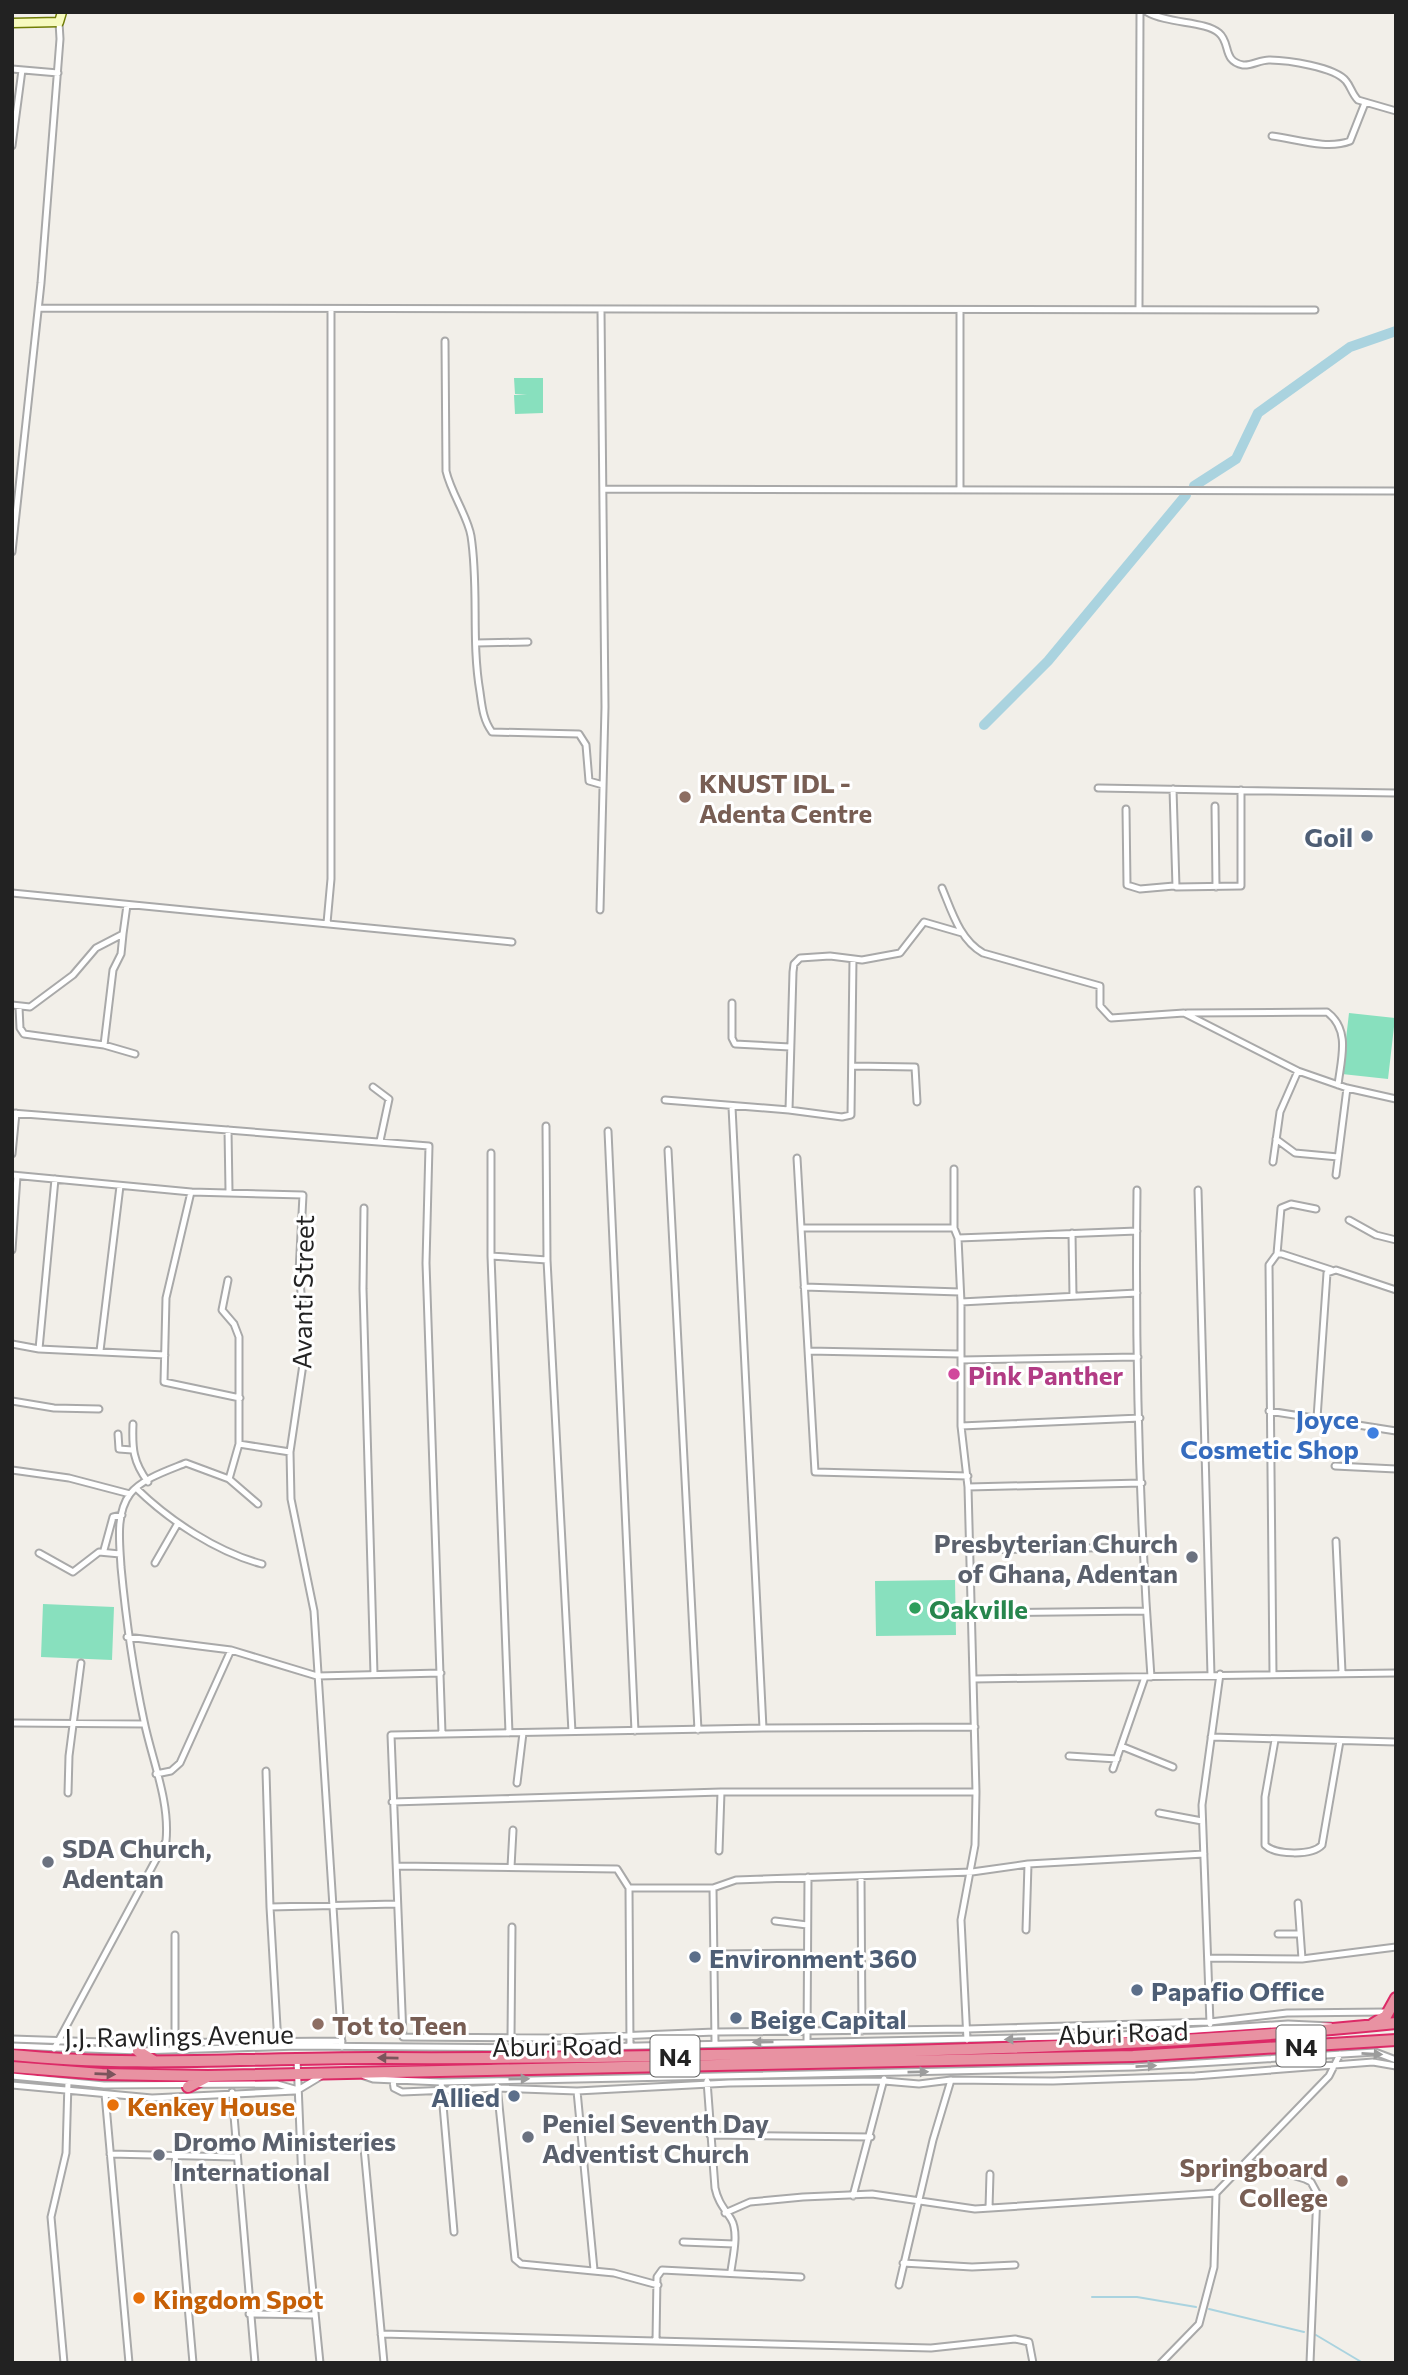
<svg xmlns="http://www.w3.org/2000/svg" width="1408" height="2375" viewBox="0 0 1408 2375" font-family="Commissioner,sans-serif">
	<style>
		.pitch { fill: #88e0be }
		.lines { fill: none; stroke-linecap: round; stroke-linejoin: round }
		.stream { stroke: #aad3df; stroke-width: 2 }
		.river { stroke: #aad3df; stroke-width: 10 }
		.street-casing { stroke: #a9a9a9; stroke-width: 9 }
		.secondary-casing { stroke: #707d05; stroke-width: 11 }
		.highway-casing { stroke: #dc2a67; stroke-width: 14 }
		.street { stroke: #fff; stroke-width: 5 }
		.secondary { stroke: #f7fabf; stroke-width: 8 }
		.highway { stroke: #e892a2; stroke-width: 10 }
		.oneway { fill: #9c9c9c }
		.oneway2 { fill: #7b545c }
		.education-dot { fill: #8d6e63; stroke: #fff; stroke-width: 2.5 }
		.service-dot { fill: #5c6f8a; stroke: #fff; stroke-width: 2.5 }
		.hotel-dot { fill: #d1479c; stroke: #fff; stroke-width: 2.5 }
		.shop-dot { fill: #3f7fe0; stroke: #fff; stroke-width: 2.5 }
		.worship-dot { fill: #6b7280; stroke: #fff; stroke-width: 2.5 }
		.leisure-dot { fill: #2e9e5b; stroke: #fff; stroke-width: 2.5 }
		.food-dot { fill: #e8710a; stroke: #fff; stroke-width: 2.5 }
		.labels { text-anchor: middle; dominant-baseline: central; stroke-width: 6; stroke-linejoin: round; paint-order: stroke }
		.shield { fill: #fff; stroke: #646464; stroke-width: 2 }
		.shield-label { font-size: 24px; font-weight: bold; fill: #222 }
		.education-label { font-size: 26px; font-weight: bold; fill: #785e54; stroke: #fff; text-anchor: start }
		.service-label { font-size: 26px; font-weight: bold; fill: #4e5e75; stroke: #fff; text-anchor: start }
		.street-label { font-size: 26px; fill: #222; stroke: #fff }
		.hotel-label { font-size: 26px; font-weight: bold; fill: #b23c85; stroke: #fff; text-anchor: start }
		.shop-label { font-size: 26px; font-weight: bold; fill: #366cbe; stroke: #fff; text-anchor: end }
		.worship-label { font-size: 26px; font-weight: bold; fill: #5b616d; stroke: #fff; text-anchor: start }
		.leisure-label { font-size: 26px; font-weight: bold; fill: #27864d; stroke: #fff; text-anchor: start }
		.food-label { font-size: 26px; font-weight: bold; fill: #c56008; stroke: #fff; text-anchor: start }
	</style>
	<rect width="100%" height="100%" fill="#f2efe9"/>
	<!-- pitch -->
	<path class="pitch" d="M514,378H543V413L515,414L514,395H527L515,394Z
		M1349,1013L1395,1018L1388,1079L1342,1074Z
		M955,1580L956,1635L876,1636L875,1581Z
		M43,1604L114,1607L112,1660L41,1657Z"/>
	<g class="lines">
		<!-- stream -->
		<path class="stream" d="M1092,2297H1137L1196,2307
			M1209,2309L1304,2332
			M1316,2335L1363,2363"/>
		<!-- river -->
		<path class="river" d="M1194,486L1236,459L1258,413L1350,347L1396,331
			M984,725L1048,661L1186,495"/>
		<defs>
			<path id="street" d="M1147,12C1168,24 1205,21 1219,33C1231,43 1222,61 1243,65C1251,66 1260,60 1269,60C1287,60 1335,67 1346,81C1351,87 1352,94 1358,100L1396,111
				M12,69L58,73
				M1272,136C1296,139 1327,150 1350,141L1365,103
				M12,146L22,70
				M1139,307L1140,12
				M39,308L1315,310
				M445,341L446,471C451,493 468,517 471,536C479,587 471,640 480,692C482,706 483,720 492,732L579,734L586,745L589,781L603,785
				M603,489L1396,491
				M960,490V310
				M12,552L41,283L60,39L59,22
				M476,643L528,642
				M1098,788L1396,793
				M1173,789L1176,887L1241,886V790
				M1215,806L1216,887
				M1126,809L1127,885L1140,889L1174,886
				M942,888C952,912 960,940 983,953L1100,986V1006L1111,1018L1184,1013L1298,1071L1347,1088L1396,1099
				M12,893L512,942
				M600,910L605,707L601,310
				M327,923L331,879V309
				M853,959L851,1115L842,1117L789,1110L793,972L794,964L800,958L830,956L862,960L900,953L924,922L962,933
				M732,1003V1038L735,1044L790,1047
				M12,1005L30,1007L73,975L96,948L123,934L127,905
				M19,1007L20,1028L24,1034L104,1045L135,1054
				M1187,1013L1327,1012C1351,1030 1341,1059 1338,1085
				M104,1045L113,970L121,954L123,934
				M853,1066L915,1067L917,1102
				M373,1087L389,1099L380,1141
				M665,1100L789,1110
				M732,1107L763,1728
				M12,1113L429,1146L426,1263L442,1733
				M546,1126L547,1260L572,1732
				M228,1130L229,1191
				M608,1131L635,1731
				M1276,1139L1295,1153L1338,1157
				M668,1150L698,1730
				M491,1153V1256L509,1733
				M12,1154L16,1113
				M797,1158L815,1472L968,1476
				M1273,1162L1280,1112L1298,1071
				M954,1169V1228L958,1238L961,1302V1426L968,1487L976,1792L975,1845L961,1920L967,2040
				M12,1175L191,1192L303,1195L299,1272L306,1344L290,1452L291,1499L314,1611L342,2047
				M1336,1175L1347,1088
				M1137,1190C1135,1352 1139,1515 1151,1677
				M1198,1190L1211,1675
				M191,1192L166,1298L164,1382L240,1398
				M364,1208L363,1289L374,1674
				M1349,1220L1376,1235L1396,1240
				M801,1228H954
				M1072,1233L1073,1296
				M958,1238L1137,1231
				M12,1250L17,1176
				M1277,1254L1281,1208L1291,1204L1316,1209
				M491,1256L547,1260
				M228,1280L222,1310L234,1324L239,1337V1444L290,1452
				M804,1287L960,1292
				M961,1302L1137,1293
				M12,1344L39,1349L165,1355
				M39,1349L55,1179
				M100,1351L120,1186
				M808,1351L960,1354
				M961,1360L1138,1357
				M12,1401L54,1408L99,1409
				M1269,1411L1396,1431
				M1317,1418L1327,1273L1336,1270L1396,1290
				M133,1424C132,1448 133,1462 148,1482
				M961,1426L1140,1418
				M118,1434L119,1449L132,1450
				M1335,1466L1396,1469
				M12,1470L69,1478L130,1494
				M229,1479L258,1504
				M968,1487L1142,1483
				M137,1489C170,1521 217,1552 262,1564
				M1336,1541L1342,1672
				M104,1550L113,1517L122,1515
				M970,1550L1143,1547
				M39,1553L73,1572L99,1552L120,1554
				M155,1563L178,1523
				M972,1613L1146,1611
				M127,1637L231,1650L317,1676L441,1673
				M1273,1674L1269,1265L1277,1254H1282L1331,1270
				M974,1679L1396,1673
				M12,1723L144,1724
				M1211,1737L1396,1742
				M1275,1740L1265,1797V1845C1275,1855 1312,1856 1322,1845L1340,1741
				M1121,1746L1173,1767
				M1069,1756L1117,1759
				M1113,1769L1145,1677
				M266,1771L270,1907L278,2044
				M156,1774L171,1771L180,1763L231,1650
				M517,1783L523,1733
				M68,1793L69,1756L81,1663
				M392,1802L721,1792H976
				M1159,1813L1202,1821
				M719,1851L721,1792
				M397,1866L617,1869L629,1888L630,2046
				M511,1867L513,1830
				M861,1877L862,2031
				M629,1888H713L736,1880L972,1872L1028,1864L1204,1854
				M713,1888L715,2043
				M1298,1903L1302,1959
				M270,1907L396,1904
				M775,1921L807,1925
				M1026,1930L1028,1864
				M1278,1934H1300
				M175,1935V2044
				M714,1954L806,1953
				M1208,1958L1302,1959L1396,1947
				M1210,2024L1202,1805L1220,1674
				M403,2037L568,2038L715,2032L967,2029L1210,2022L1287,2013L1386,2012
				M403,2037L391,1735L763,1728L975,1727
				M511,2038L512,1927
				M12,2039L133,2043L342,2041
				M807,2042L808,1877
				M12,2046L138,2051L298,2046L549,2048L1106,2036L1288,2024L1331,2026
				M54,2049L166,1841C170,1801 152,1760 144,1721C133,1670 126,1620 121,1567C120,1545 115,1514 130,1494C141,1479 169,1470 186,1463L229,1479L239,1444
				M297,2059L302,2182L320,2363
				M12,2076L104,2085L277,2084L298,2090L323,2075
				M364,2076L373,2079L441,2082L1134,2067L1375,2052L1396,2060
				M393,2080L394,2088L402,2092L497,2088L577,2091L729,2083L884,2081L919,2084L951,2080L1053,2081L1195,2076L1373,2062L1396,2066
				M707,2081L715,2188C718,2202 724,2208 731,2219C739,2232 733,2256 731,2271
				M441,2082L454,2232
				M12,2085L152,2098L295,2091
				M497,2086L515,2259L521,2264L614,2273L658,2285
				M577,2091L594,2270
				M232,2092L255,2363
				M105,2094L129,2363
				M710,2135L871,2137
				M363,2137L384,2363
				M110,2154L236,2157
				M175,2155L193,2363
				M1249,2162L1305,2179L1311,2182L1317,2193L1310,2363
				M853,2196L884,2079
				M989,2208L990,2174
				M725,2213L750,2202L803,2197L872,2194L975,2209L1216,2193L1329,2076L1340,2054
				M683,2242L734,2244
				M903,2263L972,2267L1015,2265
				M899,2285L933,2140L951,2080
				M249,2314L315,2315
				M381,2334L931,2348L1015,2339L1029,2342L1033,2363
				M656,2341L657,2277L662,2270L801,2277
				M64,2363L51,2217L66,2153L68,2082
				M1161,2363L1199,2324L1214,2267L1216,2193"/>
			<path id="secondary" d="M12,23L59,22L62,12"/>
			<path id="highway" d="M1373,2024L1386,2016L1396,1998
				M138,2051L154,2061
				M12,2055C137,2068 263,2057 388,2058C529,2059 671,2056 812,2053C1008,2049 1201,2043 1396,2023
				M12,2067L102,2074L208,2076L1133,2056L1396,2040
				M188,2087L207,2077"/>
		</defs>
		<!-- street casing -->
		<use href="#street" class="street-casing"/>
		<!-- secondary casing -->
		<use href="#secondary" class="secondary-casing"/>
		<!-- highway casing -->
		<use href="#highway" class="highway-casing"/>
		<!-- street -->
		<use href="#street" class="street"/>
		<!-- secondary -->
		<use href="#secondary" class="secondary"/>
		<!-- highway -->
		<use href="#highway" class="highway"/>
	</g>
	<!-- one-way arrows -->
	<defs><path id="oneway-solid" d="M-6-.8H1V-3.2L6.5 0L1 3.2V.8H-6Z" transform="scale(1.75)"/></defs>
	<g class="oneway">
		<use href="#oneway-solid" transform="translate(1015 2039) rotate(178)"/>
		<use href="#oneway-solid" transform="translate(763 2042) rotate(179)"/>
		<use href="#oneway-solid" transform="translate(1372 2054) rotate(3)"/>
		<use href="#oneway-solid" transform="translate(1146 2066) rotate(-3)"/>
		<use href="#oneway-solid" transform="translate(918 2072) rotate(-1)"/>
		<use href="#oneway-solid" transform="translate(519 2079) rotate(-1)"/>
	</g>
	<g class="oneway2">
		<use href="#oneway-solid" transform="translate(388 2058) rotate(-179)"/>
		<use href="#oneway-solid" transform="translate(105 2074) rotate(2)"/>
	</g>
	<!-- markers -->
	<g class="education-dot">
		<circle cx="685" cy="797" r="7"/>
		<circle cx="318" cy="2024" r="7"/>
		<circle cx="1342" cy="2181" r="7"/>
	</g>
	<g class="service-dot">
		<circle cx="1367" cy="836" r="7"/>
		<circle cx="695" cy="1957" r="7"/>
		<circle cx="1137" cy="1990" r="7"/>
		<circle cx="736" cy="2018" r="7"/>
		<circle cx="514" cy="2096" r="7"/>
	</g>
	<circle class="hotel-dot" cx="954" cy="1374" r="7"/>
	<circle class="shop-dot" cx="1373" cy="1433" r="7"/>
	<g class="worship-dot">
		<circle cx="1192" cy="1557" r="7"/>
		<circle cx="48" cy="1862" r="7"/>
		<circle cx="528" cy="2137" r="7"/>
		<circle cx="159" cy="2155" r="7"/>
	</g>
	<circle class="leisure-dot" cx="915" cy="1608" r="7"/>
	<g class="food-dot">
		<circle cx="113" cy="2105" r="7"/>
		<circle cx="139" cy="2298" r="7"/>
	</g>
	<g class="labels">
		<!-- shield labels -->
		<g class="shield">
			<rect x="1276.5" y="2025.5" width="49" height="41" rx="5"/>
			<rect x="650.5" y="2035.5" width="49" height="41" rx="5"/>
		</g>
		<g class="shield-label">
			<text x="1301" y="2046">N4</text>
			<text x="675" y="2056">N4</text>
		</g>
		<!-- education labels -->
		<g class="education-label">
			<text x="699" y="782">KNUST IDL -<tspan x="699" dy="30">Adenta Centre</tspan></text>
			<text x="332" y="2024">Tot to Teen</text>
			<text x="1328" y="2166" text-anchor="end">Springboard<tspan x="1328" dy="30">College</tspan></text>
		</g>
		<!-- service labels -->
		<g class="service-label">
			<text x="1353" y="836" text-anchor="end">Goil</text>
			<text x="709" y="1957">Environment 360</text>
			<text x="1151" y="1990">Papafio Office</text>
			<text x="750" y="2018">Beige Capital</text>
			<text x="500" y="2096" text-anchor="end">Allied</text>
		</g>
		<!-- street labels -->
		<g class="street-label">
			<text transform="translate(302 1292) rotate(-89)">Avanti Street</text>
			<text transform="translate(1123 2032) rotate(-2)">Aburi Road</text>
			<text transform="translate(179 2035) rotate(-1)">J.J. Rawlings Avenue</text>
			<text transform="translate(557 2045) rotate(-1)">Aburi Road</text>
		</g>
		<!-- hotel labels -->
		<g class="hotel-label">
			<text x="968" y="1374">Pink Panther</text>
		</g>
		<!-- shop labels -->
		<g class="shop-label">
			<text x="1359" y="1418">Joyce<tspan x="1359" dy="30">Cosmetic Shop</tspan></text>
		</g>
		<!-- worship labels -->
		<g class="worship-label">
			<text x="1178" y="1542" text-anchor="end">Presbyterian Church<tspan x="1178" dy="30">of Ghana, Adentan</tspan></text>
			<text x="62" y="1847">SDA Church,<tspan x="62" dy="30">Adentan</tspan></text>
			<text x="542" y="2122">Peniel Seventh Day<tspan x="542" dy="30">Adventist Church</tspan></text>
			<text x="173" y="2140">Dromo Ministeries<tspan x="173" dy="30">International</tspan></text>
		</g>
		<!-- leisure labels -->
		<g class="leisure-label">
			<text x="929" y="1608">Oakville</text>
		</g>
		<!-- food labels -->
		<g class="food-label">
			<text x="127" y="2105">Kenkey House</text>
			<text x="153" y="2298">Kingdom Spot</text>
		</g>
	</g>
	<!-- border -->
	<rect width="1408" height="2375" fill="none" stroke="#222222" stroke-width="28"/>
</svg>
